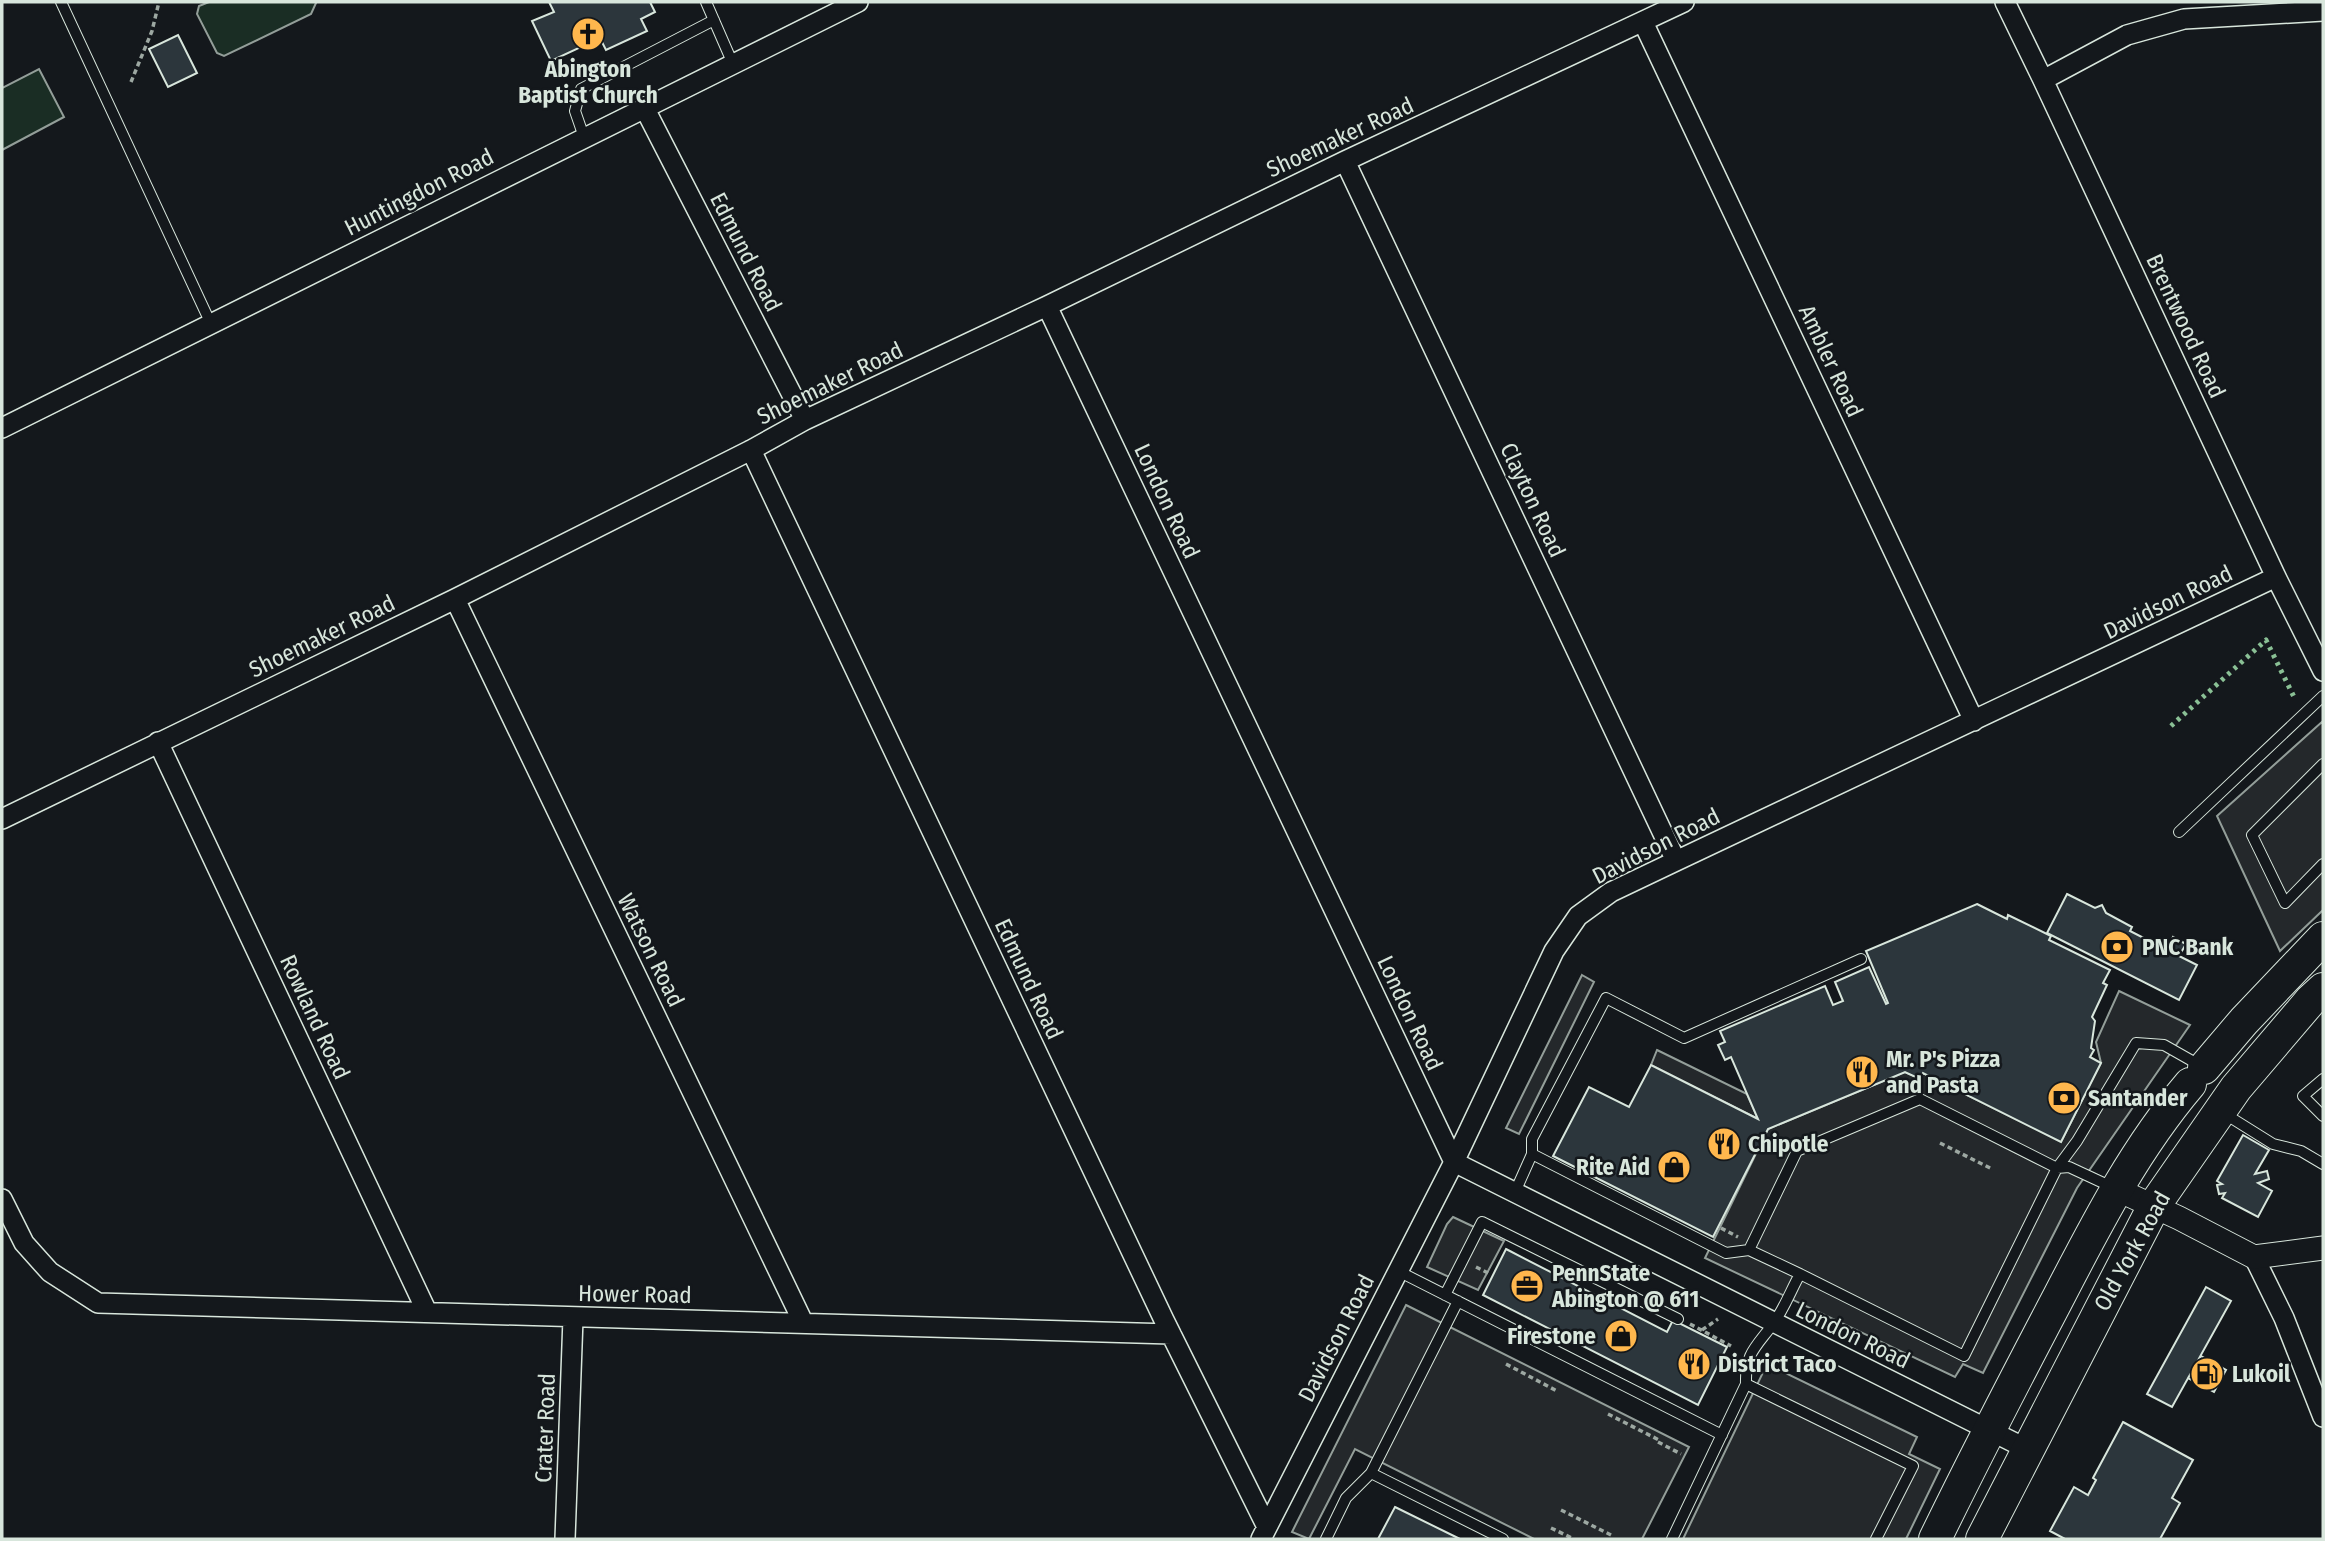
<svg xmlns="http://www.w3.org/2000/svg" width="2325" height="1541" viewBox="0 0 2325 1541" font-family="'Fira Sans Condensed',sans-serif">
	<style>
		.green { fill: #1a2d24; stroke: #939e99; stroke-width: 2 }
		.parking { fill: #24282b; stroke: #939e99; stroke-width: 2 }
		.building { fill: #2c363c; stroke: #d8e6dc; stroke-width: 2 }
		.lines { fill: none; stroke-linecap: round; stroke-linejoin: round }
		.service-casing { stroke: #d8e6dc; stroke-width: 12 }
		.minor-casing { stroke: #d8e6dc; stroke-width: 22 }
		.tertiary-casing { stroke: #d8e6dc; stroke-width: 25 }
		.trunk-casing { stroke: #d8e6dc; stroke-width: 34 }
		.path { stroke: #9da8a2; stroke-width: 3.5; stroke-dasharray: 5 3.5; stroke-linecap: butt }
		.service { stroke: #14181c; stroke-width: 10 }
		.minor { stroke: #14181c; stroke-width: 19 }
		.tertiary { stroke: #14181c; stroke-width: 23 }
		.trunk { stroke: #14181c; stroke-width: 32 }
		.hedge { stroke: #8ac095; stroke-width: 5; stroke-dasharray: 3.5 5; stroke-linecap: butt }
		.labels { text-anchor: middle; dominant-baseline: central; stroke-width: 5; stroke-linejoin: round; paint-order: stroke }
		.poi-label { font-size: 23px; font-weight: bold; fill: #d8e6dc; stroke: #14181c; text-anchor: start }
		.street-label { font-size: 23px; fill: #d8e6dc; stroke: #14181c }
	</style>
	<rect width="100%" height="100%" fill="#14181c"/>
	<!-- green -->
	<path class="green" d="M209,2H316V3L311,14L224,56L217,53L197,14L199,6Z
		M39,69L64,117L2,150V88Z"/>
	<!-- parking -->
	<path class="parking" d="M2323,721V910L2280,951L2217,816Z
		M1582,975L1594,982L1519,1134L1506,1128Z
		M2119,991L2190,1025L2077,1188L1983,1373L1963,1364L1955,1377L1705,1258L1768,1129L1905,1072L1920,1079L1923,1073L2061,1142L2101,1063L2096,1042Z
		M1657,1050L1747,1094L1758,1119L1651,1065Z
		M1453,1217L1504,1241L1478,1290L1427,1267L1447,1224Z
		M1406,1305L1689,1447L1642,1539H1534L1355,1449L1309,1539L1292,1532Z
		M1767,1364L1917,1437L1909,1454L1940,1469L1906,1539H1683Z"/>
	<!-- building -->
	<path class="building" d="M549,2H650L655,12L641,19L647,31L606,50L600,38L551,61L532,21L554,12Z
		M178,35L197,73L168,87L149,49Z
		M2067,894L2095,908L2102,905L2106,913L2132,927L2130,931L2167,950L2173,937L2186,944L2179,956L2197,965L2179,1000L2047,933Z
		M1977,904L2007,919L2008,915L2051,936L2049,940L2110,970L2103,983L2107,985L2092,1017L2095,1021L2091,1048L2094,1050L2090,1057L2101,1063L2061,1142L1923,1073L1920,1079L1905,1072L1768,1129L1713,1237L1553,1156L1589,1087L1629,1107L1651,1065L1758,1119L1731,1057L1725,1060L1718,1045L1725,1042L1720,1031L1825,986L1833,1005L1843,1001L1835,982L1869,967L1886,1004L1888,1003L1866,951Z
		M2243,1135L2269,1150L2255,1174L2267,1171L2269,1179L2258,1183L2272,1191L2258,1217L2222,1198L2225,1193L2219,1194L2217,1185L2222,1184L2217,1181Z
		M1506,1249L1667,1332L1673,1320L1727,1347L1698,1405L1483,1295Z
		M2206,1287L2231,1301L2172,1407L2147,1394Z
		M2201,1356L2226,1370L2214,1392L2188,1378Z
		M2123,1422L2193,1460L2172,1498L2180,1503L2160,1539H2065L2050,1531L2074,1487L2088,1495L2096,1480L2093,1478Z
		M1395,1507L1460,1539H1378Z"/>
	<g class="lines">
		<defs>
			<path id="service" d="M61,2L211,324
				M706,2L733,64
				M584,137L575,111L581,89L714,20
				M2323,764L2252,835L2285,903L2323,864
				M2179,832L2323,696
				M2323,1079L2303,1096L2323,1116
				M2225,1114L2273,1144L2301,1151L2323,1164
				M1532,1154L1726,1253L1749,1250
				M1515,1192L1532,1154V1139L1606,998L1684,1038L1861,959
				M1398,1271L1722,1435
				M1800,1274L1964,1356L2057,1168L2077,1141L2136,1043L2164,1045L2201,1066
				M1445,1295L1482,1222L1678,1319
				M1746,1384L1913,1466L1876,1539
				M1371,1473L1458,1301
				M1326,1539L1346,1498L1371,1473L1503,1539
				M1672,1539L1746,1384C1745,1353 1756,1347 1773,1324C1784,1309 1791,1290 1800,1274L1749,1250L1797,1151L1920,1099L2057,1168L2069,1167L2112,1187"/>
			<path id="minor" d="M2005,2L2043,80L2276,577L2323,671
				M1643,22L1974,721
				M2043,80L2127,35L2184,19L2323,11
				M644,107L805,420
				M1345,161L1676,861
				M1047,306L1454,1162L2027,1449
				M2,428L858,2
				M751,450L1164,1320L1267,1527
				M455,599L803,1322
				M158,742L427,1312
				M2,819L455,599L751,450L805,420L1047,306L1345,161L1684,2
				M2,1199L24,1243L50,1272L98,1303L1171,1334
				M2254,1257L2284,1318L2323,1417
				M565,1539L573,1318
				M1261,1539L1454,1162L1554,951L1578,916L1611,892L1676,861L2276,577"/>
			<path id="tertiary" d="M2116,1189L2179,1218L2254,1257L2323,1248"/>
			<path id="trunk" d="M2204,1068L2244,1021L2323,938
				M1935,1539C1974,1459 2015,1380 2056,1302C2096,1225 2134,1150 2190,1084
				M1982,1539L2154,1206L2236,1088L2311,1000L2323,989"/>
		</defs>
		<!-- service casing -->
		<use href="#service" class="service-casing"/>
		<!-- minor casing -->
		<use href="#minor" class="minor-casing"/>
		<!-- tertiary casing -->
		<use href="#tertiary" class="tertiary-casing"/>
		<!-- trunk casing -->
		<use href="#trunk" class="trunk-casing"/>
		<!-- path -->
		<path class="path" d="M131,82L152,31L159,2
			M1940,1143L1992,1169
			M1721,1228L1738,1237
			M1476,1267L1490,1274
			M1690,1324L1731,1346
			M1702,1330L1718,1319
			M1506,1364L1557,1391
			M1608,1414L1659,1440
			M1658,1442L1681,1454
			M1561,1510L1611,1535
			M1551,1528L1574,1539"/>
		<!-- service -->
		<use href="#service" class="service"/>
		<!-- minor -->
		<use href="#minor" class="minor"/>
		<!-- tertiary -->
		<use href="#tertiary" class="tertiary"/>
		<!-- trunk -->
		<use href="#trunk" class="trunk"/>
		<!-- hedge -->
		<path class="hedge" d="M2171,726L2266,640L2294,697"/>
	</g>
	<!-- icons -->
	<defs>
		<symbol id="church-disc" viewBox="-11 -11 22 22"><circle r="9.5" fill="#ffb74d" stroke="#14181c"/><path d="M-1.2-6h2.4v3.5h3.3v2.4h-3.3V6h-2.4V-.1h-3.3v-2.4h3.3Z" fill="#111"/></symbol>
		<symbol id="bank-disc" viewBox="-11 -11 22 22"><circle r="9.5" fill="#ffb74d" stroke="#14181c"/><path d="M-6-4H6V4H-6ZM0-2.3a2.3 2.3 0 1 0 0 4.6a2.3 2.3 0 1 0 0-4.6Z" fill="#111"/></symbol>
		<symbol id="restaurant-disc" viewBox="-11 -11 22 22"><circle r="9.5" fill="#ffb74d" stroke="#14181c"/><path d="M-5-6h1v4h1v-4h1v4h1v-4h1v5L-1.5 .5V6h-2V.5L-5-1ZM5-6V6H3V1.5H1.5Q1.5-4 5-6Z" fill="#111"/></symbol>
		<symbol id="shop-disc" viewBox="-11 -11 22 22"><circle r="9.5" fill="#ffb74d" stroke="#14181c"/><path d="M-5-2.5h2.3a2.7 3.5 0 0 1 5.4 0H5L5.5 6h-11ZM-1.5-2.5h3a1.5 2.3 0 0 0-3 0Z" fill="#111"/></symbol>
		<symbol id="office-disc" viewBox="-11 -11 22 22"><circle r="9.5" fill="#ffb74d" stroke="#14181c"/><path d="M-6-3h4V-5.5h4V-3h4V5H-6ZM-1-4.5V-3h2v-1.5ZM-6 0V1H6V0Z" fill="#111"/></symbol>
		<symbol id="fuel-disc" viewBox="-11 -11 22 22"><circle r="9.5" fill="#ffb74d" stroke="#14181c"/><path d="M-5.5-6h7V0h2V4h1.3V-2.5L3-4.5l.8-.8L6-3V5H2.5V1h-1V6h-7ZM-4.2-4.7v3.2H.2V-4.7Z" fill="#111"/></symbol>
	</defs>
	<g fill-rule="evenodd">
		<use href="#church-disc" x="569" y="15" width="38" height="38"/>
		<use href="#bank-disc" x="2098" y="928" width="38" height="38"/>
		<use href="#restaurant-disc" x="1843" y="1053" width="38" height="38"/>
		<use href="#bank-disc" x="2045" y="1079" width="38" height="38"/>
		<use href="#restaurant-disc" x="1705" y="1125" width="38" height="38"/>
		<use href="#shop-disc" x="1655" y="1148" width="38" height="38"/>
		<use href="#office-disc" x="1508" y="1267" width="38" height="38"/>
		<use href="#shop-disc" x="1602" y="1317" width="38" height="38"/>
		<use href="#restaurant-disc" x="1675" y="1345" width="38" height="38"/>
		<use href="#fuel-disc" x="2188" y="1355" width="38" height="38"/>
	</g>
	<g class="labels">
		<!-- poi labels -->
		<g class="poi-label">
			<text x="588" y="69" text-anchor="middle">Abington<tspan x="588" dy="26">Baptist Church</tspan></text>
			<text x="2142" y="947">PNC Bank</text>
			<text x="1886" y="1059">Mr. P's Pizza<tspan x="1886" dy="26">and Pasta</tspan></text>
			<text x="2088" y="1098">Santander</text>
			<text x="1748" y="1144">Chipotle</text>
			<text x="1650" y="1167" text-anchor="end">Rite Aid</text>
			<text x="1552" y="1273">PennState<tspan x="1552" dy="26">Abington @ 611</tspan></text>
			<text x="1596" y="1336" text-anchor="end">Firestone</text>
			<text x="1718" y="1364">District Taco</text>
			<text x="2232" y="1374">Lukoil</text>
		</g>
		<!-- street labels -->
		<g class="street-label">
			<text transform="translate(1340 137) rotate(-25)">Shoemaker Road</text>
			<text transform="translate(419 192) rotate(-27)">Huntingdon Road</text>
			<text transform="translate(746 252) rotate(63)">Edmund Road</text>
			<text transform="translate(2186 326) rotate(65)">Brentwood Road</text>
			<text transform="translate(1831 361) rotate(65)">Ambler Road</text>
			<text transform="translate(830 383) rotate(-26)">Shoemaker Road</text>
			<text transform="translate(1533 500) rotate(65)">Clayton Road</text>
			<text transform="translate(1167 501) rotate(65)">London Road</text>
			<text transform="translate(2168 602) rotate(-26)">Davidson Road</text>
			<text transform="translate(322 636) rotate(-26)">Shoemaker Road</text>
			<text transform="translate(1656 846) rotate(-27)">Davidson Road</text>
			<text transform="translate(651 950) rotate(64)">Watson Road</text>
			<text transform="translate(1029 979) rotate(65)">Edmund Road</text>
			<text transform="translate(1410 1013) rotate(65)">London Road</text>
			<text transform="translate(315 1017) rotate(65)">Rowland Road</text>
			<text transform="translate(2132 1251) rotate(-61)">Old York Road</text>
			<text transform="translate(635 1294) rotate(1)">Hower Road</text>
			<text transform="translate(1853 1335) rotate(26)">London Road</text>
			<text transform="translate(1336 1338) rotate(-63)">Davidson Road</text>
			<text transform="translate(545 1428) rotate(-88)">Crater Road</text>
		</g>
	</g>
	<!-- border -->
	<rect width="2325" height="1541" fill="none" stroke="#d8e6dc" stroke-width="7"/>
</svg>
